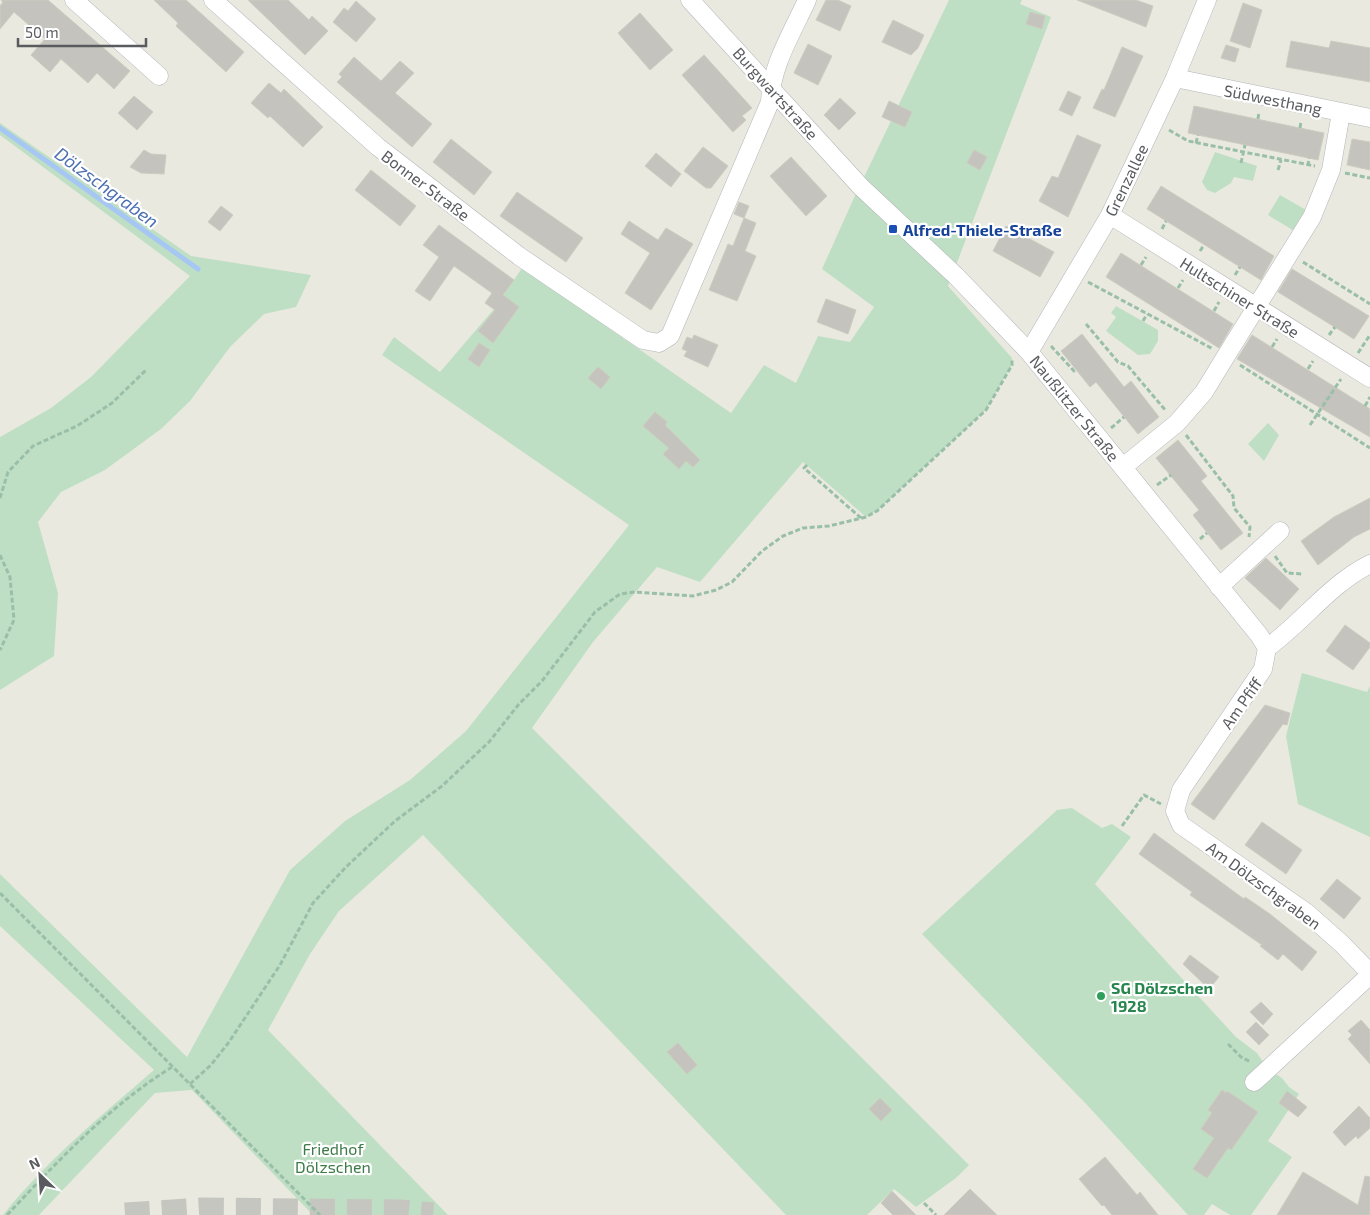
<svg xmlns="http://www.w3.org/2000/svg" width="1370" height="1215" viewBox="0 0 1370 1215" font-family="'Exo 2',sans-serif">
	<style>
		.green { fill: #bfdfc4 }
		.lines { fill: none; stroke-linecap: round; stroke-linejoin: round }
		.stream { stroke: #a6c7f4; stroke-width: 5 }
		.building { fill: #c5c3bd; stroke: #cecbbf }
		.highway-tunnel { stroke: #c6c6c0; stroke-width: 25; stroke-dasharray: 25 12; stroke-linecap: butt }
		.minor-casing { stroke: #b3b5b9; stroke-width: 19 }
		.path { stroke: #9abfa9; stroke-width: 3; stroke-dasharray: 5 2.5; stroke-linecap: butt }
		.minor { stroke: #fff; stroke-width: 18 }
		.transit-dot { fill: #1a4fb4; stroke: #fff; stroke-width: 2 }
		.leisure-dot { fill: #2e9e5b; stroke: #fff; stroke-width: 2 }
		.labels { text-anchor: middle; dominant-baseline: central; stroke-width: 4.5; stroke-linejoin: round; paint-order: stroke }
		.street-label { font-size: 16px; fill: #595b5f; stroke: #fff }
		.transit-label { font-size: 16px; font-weight: bold; fill: #164399; stroke: #fff; text-anchor: start }
		.leisure-label { font-size: 16px; font-weight: bold; fill: #27864d; stroke: #fff; text-anchor: start }
		.park-label { font-size: 16px; fill: #3d7a48; stroke: #fff }
		.water-label { font-size: 18px; font-style: italic; fill: #4d70b3; stroke: #fff }
	</style>
	<rect width="100%" height="100%" fill="#eae9e0"/>
	<!-- green -->
	<path class="green" d="M949,0H1022L1020,4L1051,17L948,286L1012,358V365L986,410L877,511L866,517L803,462L700,582L657,567L593,642L532,728L969,1165L956,1178L916,1207L894,1189L867,1215H786L423,835L339,911L310,954L268,1030L448,1215H313L192,1090L155,1093L39,1215H3C47,1160 101,1116 154,1070L0,926V874L187,1057L290,870L345,821L410,780L466,731L629,525L382,355L394,337L440,372L494,309L522,268L731,413L764,365L796,383L818,336L850,342L874,307L822,269L853,200Z
		M0,123L191,256L311,275L296,307L264,314L230,347L190,401L161,429L105,470L61,492L38,522L58,593L54,656L0,690V437L51,408L91,377L190,276L0,135Z
		M1215,152L1257,166L1253,181L1234,177L1231,183L1215,193L1207,190L1202,182Z
		M1280,195L1308,211L1296,232L1268,215Z
		M1116,306L1158,330V341L1150,354L1138,355L1106,331L1116,317L1111,313Z
		M1268,423L1279,435L1264,461L1248,444Z
		M1302,673L1367,692L1370,686V837L1298,804L1286,736Z
		M1072,808L1102,828L1112,824L1131,837L1095,884L1236,1037L1257,1053L1268,1069L1282,1078L1289,1087L1299,1094L1268,1141L1292,1157L1251,1215H1230L1212,1204L1204,1215H1188L1088,1106L922,934L1057,810Z"/>
	<g class="lines">
		<!-- stream -->
		<path class="stream" d="M0,128L198,269"/>
	</g>
	<!-- building -->
	<path class="building" d="M1,0H48L130,71L114,89L97,73L88,83L61,59L50,72L31,55L45,39L14,12L0,29V6L3,2Z
		M154,0H186L244,52L226,72L176,26L178,23Z
		M248,0H288L309,20L312,16L328,31L305,55Z
		M826,0H838L851,6L840,31L816,20Z
		M1077,0H1136L1153,6L1146,27Z
		M356,1L376,19L356,42L333,22L344,8L348,11Z
		M1243,3L1262,10L1250,48L1230,41Z
		M1030,12L1045,16L1042,29L1026,24Z
		M640,13L673,50L650,70L618,33Z
		M893,20L924,35L918,48L911,55L882,42Z
		M1291,41L1329,48L1331,41L1370,48V82L1286,67Z
		M808,44L832,56L818,85L794,73Z
		M1226,45L1239,49L1235,62L1221,58Z
		M1122,47L1143,56L1115,117L1093,108L1102,89L1104,90Z
		M704,55L752,108L742,116L746,120L733,132L682,75Z
		M354,57L381,81L400,61L414,73L395,93L432,124L412,147L337,82L342,77L339,74Z
		M269,83L281,93L284,89L323,127L303,147L270,116L268,118L251,103Z
		M1068,91L1081,97L1072,116L1059,110Z
		M134,96L153,112L137,130L118,113Z
		M840,98L856,113L839,130L824,115Z
		M889,101L912,112L905,127L882,117Z
		M1194,106L1324,133L1318,160L1188,133Z
		M1077,135L1101,145L1068,217L1039,201L1052,176L1058,178Z
		M451,139L492,172L474,195L433,162Z
		M1352,139L1370,142V170L1347,165Z
		M703,147L728,166L711,188H706L684,171Z
		M144,150L151,154L166,155L164,174L141,173L130,167Z
		M974,150L987,157L980,170L967,163Z
		M656,153L681,174L671,187L645,166Z
		M791,157L827,196L806,216L770,176Z
		M371,170L416,206L400,226L355,190Z
		M1161,186L1274,256L1261,280L1147,209Z
		M517,192L583,238L566,262L500,216Z
		M739,202L749,206L744,218L734,214Z
		M221,206L233,215L220,231L208,222Z
		M744,218L756,223L745,251L756,256L737,301L709,290L728,244L733,246Z
		M629,221L658,240L666,228L693,244L651,310L625,293L650,253L621,234Z
		M439,225L514,280L503,295L519,307L493,343L478,331L495,310L485,303L492,293L454,266L430,301L415,291L439,257L423,245Z
		M1006,226L1054,252L1040,277L993,251Z
		M1121,253L1233,324L1219,348L1106,277Z
		M1292,269L1369,316L1354,339L1278,292Z
		M826,299L856,310L848,334L817,322Z
		M1082,334L1124,387L1131,381L1159,417L1138,434L1096,382L1090,387L1061,351Z
		M694,335L718,345L708,367L684,356L687,351L682,349L687,337L692,339Z
		M1252,335L1370,409V437L1237,359Z
		M479,343L490,350L479,367L468,359Z
		M598,367L610,377L601,389L588,378Z
		M655,412L667,422L665,425L700,460L693,467L686,461L679,469L663,454L669,448L643,426Z
		M1178,440L1207,476L1201,481L1243,533L1221,550L1193,515L1199,510L1156,458Z
		M1370,498V529L1354,537L1318,565L1301,541L1334,517Z
		M1266,558L1299,589L1280,610L1245,578Z
		M1345,625L1370,643V647L1353,670L1326,651Z
		M1265,705L1290,713L1287,725L1283,724L1214,820L1191,804Z
		M1262,822L1302,850L1286,874L1245,845Z
		M1154,833L1244,899L1245,897L1270,914L1317,952L1302,971L1283,954L1278,960L1260,946L1262,945L1190,895L1192,892L1139,854Z
		M1337,879L1361,898L1344,919L1320,899Z
		M1190,955L1219,977L1209,989L1183,964Z
		M1261,1002L1273,1014L1263,1025L1250,1012Z
		M1361,1020L1370,1030V1064L1348,1039L1352,1035L1348,1031Z
		M1256,1022L1269,1035L1259,1045L1246,1032Z
		M678,1043L697,1065L687,1074L667,1052Z
		M1222,1090L1226,1093L1227,1091L1258,1112L1231,1150L1228,1148L1207,1178L1193,1169L1214,1138L1201,1129L1212,1113L1208,1110Z
		M1287,1091L1307,1107L1298,1117L1279,1103Z
		M880,1098L892,1110L881,1121L869,1109Z
		M1359,1106L1370,1118V1128L1358,1139L1356,1136L1345,1146L1333,1132Z
		M1105,1157L1137,1195L1140,1192L1158,1215H1112L1104,1205L1102,1206L1079,1179Z
		M1303,1172L1358,1205L1365,1176L1370,1177V1215H1277Z
		M970,1189L997,1215H944Z
		M892,1191L916,1215H893L881,1203Z"/>
	<g class="lines">
		<!-- highway-tunnel -->
		<path class="highway-tunnel" d="M125,1215L202,1210L401,1212L433,1215"/>
		<defs>
			<path id="minor" d="M74,0L159,76
				M213,0L378,147L519,256L643,340L659,343L670,336L770,102C771,66 792,33 807,0
				M690,0L861,187L956,276L1029,352L1259,635L1267,648
				M1175,78L1370,118
				M1110,215L1370,378
				M1029,352L1110,215L1175,78L1207,0
				M1123,467L1177,423L1204,392L1226,356L1312,217L1331,170L1341,113
				M1370,564C1330,584 1303,622 1267,648L1263,669L1181,790L1175,811L1181,825L1307,913L1342,944L1370,973
				M1219,587L1280,531
				M1254,1082L1370,975"/>
		</defs>
		<!-- minor casing -->
		<use href="#minor" class="minor-casing"/>
		<!-- path -->
		<path class="path" d="M1258,119L1259,112
			M1300,128L1301,121
			M1169,130L1188,141L1315,166
			M1196,143L1198,135
			M1241,163L1245,145
			M1308,166L1309,158
			M1278,170L1281,160
			M1345,173L1370,178
			M1162,229L1166,221
			M1200,251L1204,245
			M1303,262L1370,304
			M1141,265L1146,257
			M1235,275L1240,267
			M1088,282L1213,349
			M1178,288L1183,280
			M1214,311L1219,302
			M1143,321L1147,314
			M1086,324L1118,362L1128,366L1166,411
			M1329,335L1335,327
			M1051,346L1074,371L1076,370
			M1272,347L1277,339
			M1358,353L1370,335
			M1240,365L1370,448
			M1308,369L1313,361
			M1365,406L1370,397
			M1310,425L1341,379
			M1111,428L1124,417
			M1186,435L1233,496L1234,508L1250,527L1249,537
			M807,465L804,468L861,518
			M1157,485L1171,475
			M0,498L8,472L33,446L77,426L112,403L146,370
			M1200,539L1207,533
			M0,555L10,577L14,620L0,650
			M1275,556L1287,573L1302,574
			M1122,826L1144,795L1161,804
			M0,893L320,1215
			M1228,1044L1241,1057L1251,1062
			M190,1084L211,1065L229,1042L280,965L313,903L346,867L395,821L442,786L489,742L519,704L542,681L595,612L620,594L635,592L693,596L716,590L732,582L762,551L783,536L803,528L829,526L866,517L877,511L986,410L1012,365V358
			M924,1203L936,1215
			M7,1215C58,1161 109,1106 172,1067"/>
		<!-- minor -->
		<use href="#minor" class="minor"/>
	</g>
	<!-- markers -->
	<rect class="transit-dot" x="888" y="224" width="10" height="10" rx="2.5"/>
	<circle class="leisure-dot" cx="1101" cy="996" r="5"/>
	<g class="labels">
		<!-- street labels -->
		<g class="street-label">
			<text transform="translate(776 93) rotate(48)">Burgwartstraße</text>
			<text transform="translate(1273 99) rotate(11)">Südwesthang</text>
			<text transform="translate(1126 180) rotate(-64)">Grenzallee</text>
			<text transform="translate(426 185) rotate(37)">Bonner Straße</text>
			<text transform="translate(1240 297) rotate(32)">Hultschiner Straße</text>
			<text transform="translate(1075 408) rotate(51)">Naußlitzer Straße</text>
			<text transform="translate(1241 703) rotate(-55)">Am Pfiff</text>
			<text transform="translate(1264 885) rotate(36)">Am Dölzschgraben</text>
		</g>
		<!-- transit labels -->
		<g class="transit-label">
			<text x="903" y="229">Alfred-Thiele-Straße</text>
		</g>
		<!-- leisure labels -->
		<g class="leisure-label">
			<text x="1111" y="987">SG Dölzschen<tspan x="1111" dy="18">1928</tspan></text>
		</g>
		<!-- park labels -->
		<g class="park-label">
			<text x="333" y="1148">Friedhof<tspan x="333" dy="18">Dölzschen</tspan></text>
		</g>
		<!-- water labels -->
		<g class="water-label">
			<text transform="translate(107 187) rotate(36)">Dölzschgraben</text>
		</g>
	</g>
	<!-- north arrow -->
	<g transform="translate(40 1175) rotate(335)" stroke="#ffffff" stroke-width="4" paint-order="stroke">
	<path d="M0-4L9 19L0 12L-9 19Z" fill="#595b5f"/>
	<text y="-8" font-size="14" font-weight="bold" text-anchor="middle" fill="#595b5f">N</text>
	</g>
	<!-- scale -->
	<path d="M18 38v8h128v-8" fill="none" stroke="#595b5f" stroke-width="2.5"/>
	<text x="25" y="38" font-size="15" fill="#595b5f" stroke="#ffffff" stroke-width="4" paint-order="stroke">50 m</text>
</svg>
